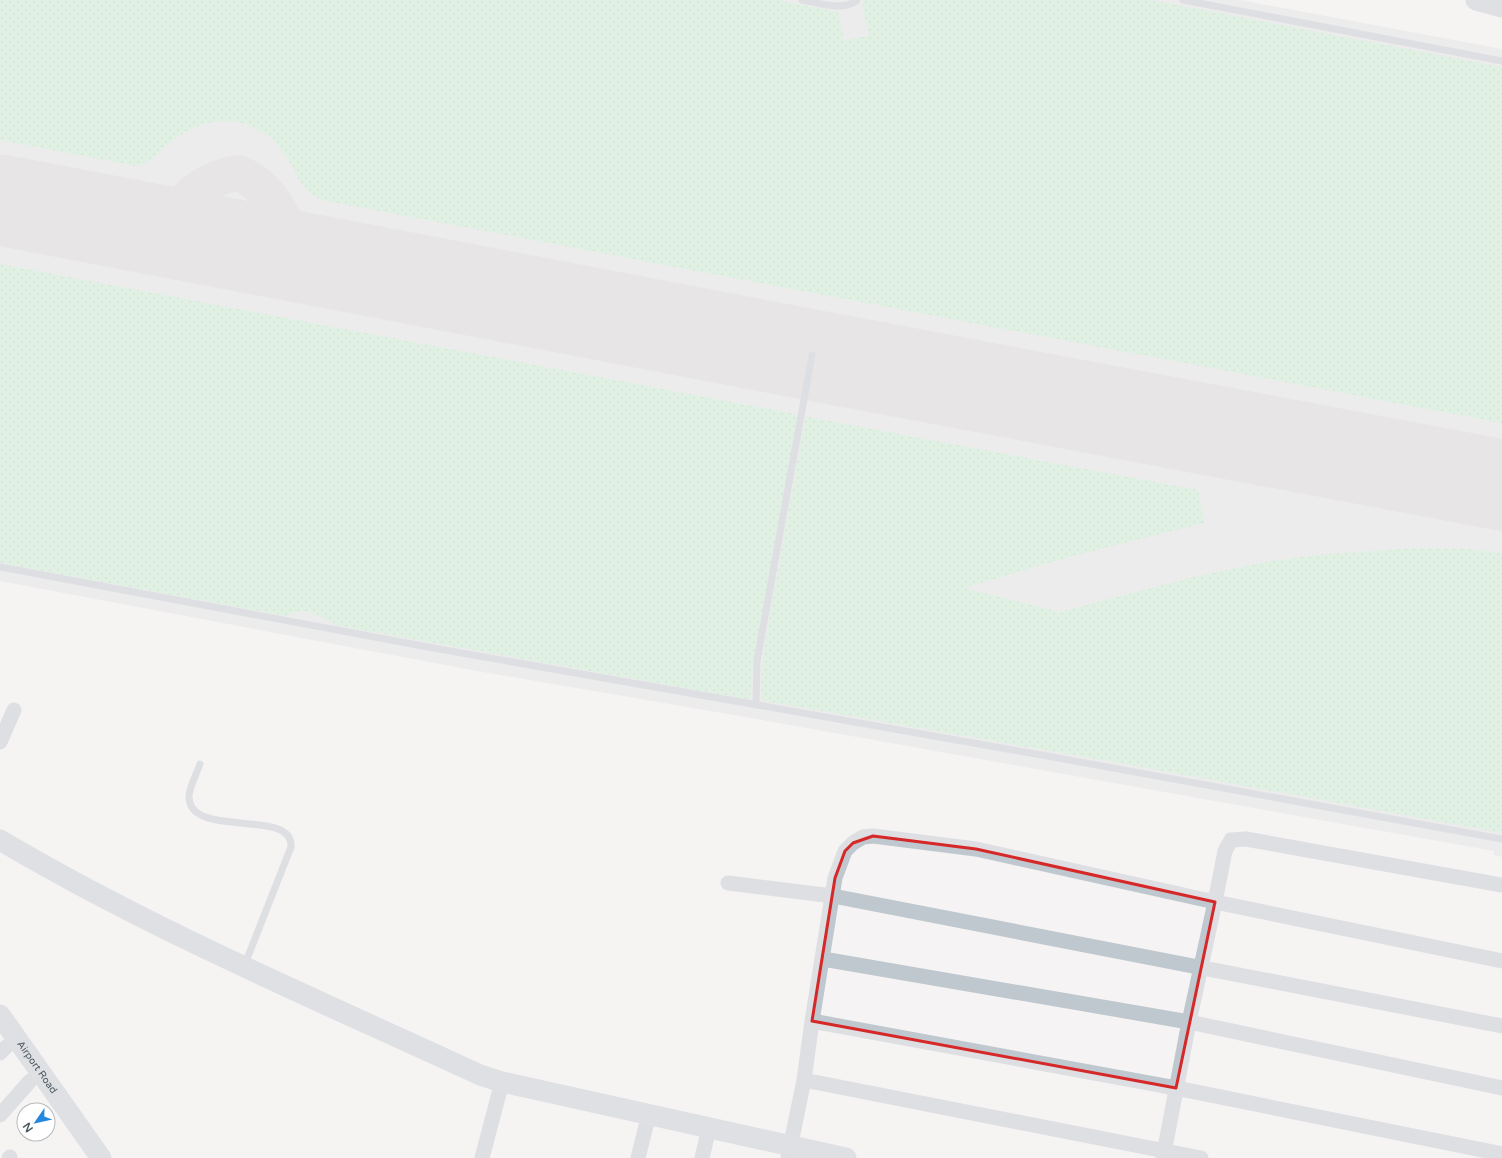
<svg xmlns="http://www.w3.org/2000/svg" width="1502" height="1158" viewBox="0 0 1502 1158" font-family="'Varela Round',sans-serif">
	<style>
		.airport { fill: #e2e4e6 }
		.grass { fill: url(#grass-dots) }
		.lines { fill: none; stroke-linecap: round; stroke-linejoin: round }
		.taxiway { stroke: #d5d6d8; stroke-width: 36 }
		.runway { stroke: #d5d6d8; stroke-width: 91 }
		.lane { stroke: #bfc8ce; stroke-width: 7 }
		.street { stroke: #bfc8ce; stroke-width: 15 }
		.secondary { stroke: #c0cbd3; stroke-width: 21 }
		.marked { fill: none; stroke: #d62828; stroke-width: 3; stroke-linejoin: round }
		.labels { text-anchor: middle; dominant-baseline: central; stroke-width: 3; stroke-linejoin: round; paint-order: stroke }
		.street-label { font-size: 10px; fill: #4b585f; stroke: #fff }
	</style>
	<defs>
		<pattern id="grass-dots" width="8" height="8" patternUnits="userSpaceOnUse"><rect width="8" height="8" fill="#c5eed1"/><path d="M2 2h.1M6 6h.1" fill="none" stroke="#abceb6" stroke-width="1.8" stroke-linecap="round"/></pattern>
	</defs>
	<rect width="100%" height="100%" fill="#f5f3f3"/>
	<!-- airport -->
	<path class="airport" d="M0,0H1240L1502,49V857L1494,855V851L751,718L477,671L0,581Z"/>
	<!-- grass -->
	<path class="grass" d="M0,0H776L838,12L844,40L869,36L862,4L866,0H1151L1502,67V423L326,201C300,194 298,174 285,155C275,139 260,128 242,123C213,116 188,127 166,146C157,155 148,164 136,166L0,140Z
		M0,264L795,414L798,419L753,666L750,698L746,699L334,625C320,614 302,606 286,616L0,563Z
		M808,417L1198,490L1204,523L1062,559L964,588L1060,612L1189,578L1266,562L1315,555L1417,548L1468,549L1502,553V833L1108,761L765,701L762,698L761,684L764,647L804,424L805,420Z"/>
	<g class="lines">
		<!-- taxiway -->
		<path class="taxiway" d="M239,173C264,184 279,206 289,230C293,242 293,249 303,257C290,256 277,255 264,257C242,258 212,268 192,258C184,254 180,248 177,240C165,203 207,177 239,173Z"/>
		<!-- runway -->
		<path class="runway" d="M0,200L812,355L1502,485"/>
		<!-- lane -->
		<path class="lane" d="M802,0C819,3 843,12 857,0
			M1183,0L1502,61
			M0,567L439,649L1036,754L1502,839
			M756,705L757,661L812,355
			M200,764C197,773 189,788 189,796C188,840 294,807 291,847L245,964"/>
		<!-- street -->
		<path class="street" d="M0,742L14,710
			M728,883L833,896L1502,1026
			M823,959L1189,1022L1502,1088
			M812,1021L1176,1088L1502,1154
			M0,1053L6,1047
			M804,1080L1201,1158
			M0,1115L30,1081
			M9,1158L10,1157
			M482,1158L502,1082
			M638,1158L649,1114
			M702,1158L709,1128
			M788,1158L804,1080L812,1021L835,878L845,851L853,843L863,837L873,836L976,849L1215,902L1502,961
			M1163,1158L1189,1022L1215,902L1225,851L1231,840L1246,839L1502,885"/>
		<!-- secondary -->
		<g class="secondary">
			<path d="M1476,0L1502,7"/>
			<path d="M0,840C154,931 318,1000 480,1075L502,1082L846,1158"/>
			<path id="s1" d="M0,1015L101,1158"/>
		</g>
	</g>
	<!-- marked area -->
	<path d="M0 0H1502V1158H0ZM873,836L976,849L1215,902L1176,1088L812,1021L835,878L845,851L853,843Z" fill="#f5f3f3" fill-opacity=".55" fill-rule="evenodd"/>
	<path class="marked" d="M873,836L976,849L1215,902L1176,1088L812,1021L835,878L845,851L853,843Z"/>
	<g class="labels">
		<!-- street labels -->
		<g class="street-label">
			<text stroke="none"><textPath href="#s1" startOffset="64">Airport Road</textPath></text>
		</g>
	</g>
	<!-- north arrow -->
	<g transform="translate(36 1122) rotate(236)"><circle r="19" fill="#ffffff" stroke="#b7bcbf"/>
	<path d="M0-3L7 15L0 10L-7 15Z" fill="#2488dd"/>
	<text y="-6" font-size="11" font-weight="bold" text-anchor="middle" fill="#4b585f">N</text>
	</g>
</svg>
